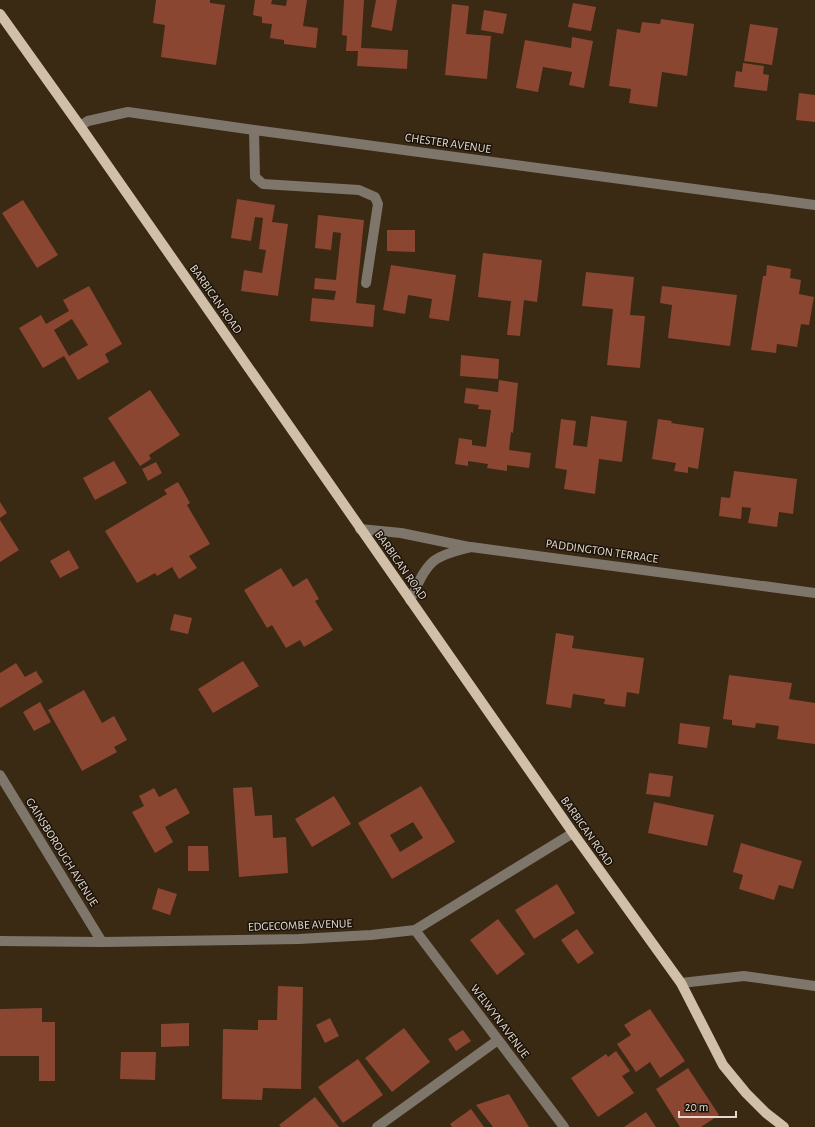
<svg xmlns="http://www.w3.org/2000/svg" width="815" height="1127" viewBox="0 0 815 1127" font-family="'Alegreya Sans',sans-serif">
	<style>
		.building { fill: #8b4631; fill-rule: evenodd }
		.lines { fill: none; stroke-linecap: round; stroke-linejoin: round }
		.minor { stroke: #7e766b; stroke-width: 10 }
		.major { stroke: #d1bfa9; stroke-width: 10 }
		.labels { text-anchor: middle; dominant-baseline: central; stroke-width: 3; stroke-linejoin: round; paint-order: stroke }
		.street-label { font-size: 12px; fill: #e5d9cd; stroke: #1b130a }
	</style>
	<rect width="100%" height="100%" fill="#3a2913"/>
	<!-- building -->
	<path class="building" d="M156,0H210V3L225,5L216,65L161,57L165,25L153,23Z
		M255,0H272L271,4L286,6L287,0H307L303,26L318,28L316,48L284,44V40L270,38L272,24L262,23V17L253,15Z
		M344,0H364L361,48L408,50L407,69L357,66L358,51H346L347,36L342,35Z
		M376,0H397L392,31L371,27Z
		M573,3L596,7L591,31L568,27Z
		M452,4L469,6L466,34L491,36L487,79L445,75Z
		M484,10L507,14L503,34L481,30Z
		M661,19L694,24L687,76L662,72L657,107L629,103L631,89L609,86L617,29L640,33L642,22L660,24Z
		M750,24L778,28L772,65L744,61Z
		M572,37L593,41L584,88L569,85L572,72L543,67L538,92L516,88L525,40L571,48Z
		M743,63L764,66L763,74L769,75L767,91L734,87L736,71L742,72Z
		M799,93L815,95V122L796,120Z
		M237,199L275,205L272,222L288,224L278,296L241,291L244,270L262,273L266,250L259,249L263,218L255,217L251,241L231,238Z
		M23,200L58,255L37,268L2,213Z
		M318,215L364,220L356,303L375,305L373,327L310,321L312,298L334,300L336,291L314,289L315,278L336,280L341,233L333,232L331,250L315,248Z
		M387,230H415V252L387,251Z
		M483,253L542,260L537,302L524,300L520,336L507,335L511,301L478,297Z
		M391,265L456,275L449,321L429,318L432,299L408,295L405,314L383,310Z
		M767,265L791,269L790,278L801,280L799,294L814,297L809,325L801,324L797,347L777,344L776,353L751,350L763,276H766Z
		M586,272L634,277L630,315L645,316L640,368L607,365L613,309L582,306Z
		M89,286L122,344L105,354L109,362L78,380L64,356L43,368L19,328L41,315L46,324L69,311L63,300ZM72,319L88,345L69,356L54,330Z
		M662,286L737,295L730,346L668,338L672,305L660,303Z
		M461,355L499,359L498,379L460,376Z
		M499,380L518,383L513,433L511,432L509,450L531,453L529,468L507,465V471L487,468L488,464L468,461V466L455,464L459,438L472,440V445L486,447L491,410L478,409L479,405L464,403L466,388L498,392Z
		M150,390L180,435L149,455L151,459L140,466L108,418Z
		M591,416L627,421L622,462L599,459L595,494L564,489L567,470L555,468L561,419L576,421L573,445L587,447Z
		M658,419L672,421L671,423L704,428L698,469L688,467V473L674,471L676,463L652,459Z
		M114,461L127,483L95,500L83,478Z
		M156,462L162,473L148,481L142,469Z
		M734,471L797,479L793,514L779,512L777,527L748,523L751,508L742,507L741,519L719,516L721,497L730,498Z
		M178,482L190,503L187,505L210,544L189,556L197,568L179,579L172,567L157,576L155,573L137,583L105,531L167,494L164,490Z
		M0,502L7,513L0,518Z
		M0,520L19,550L0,562Z
		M69,550L79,568L60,578L50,561Z
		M281,568L293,587L307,578L319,599L315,601L333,630L304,647L300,640L286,648L272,625L267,628L244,590Z
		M174,614L192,618L188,634L170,630Z
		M556,633L574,636L572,648L644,658L639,694L627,692L625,707L604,704L605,699L573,694L571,708L546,704Z
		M243,661L259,686L213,713L198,689Z
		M16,663L25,677L36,671L43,682L0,708V673Z
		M729,675L792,683L789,699L815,703V744L777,739L779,726L756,723L755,728L732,725V720L723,719Z
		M84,690L102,723L114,716L127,740L114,747L117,752L82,771L48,710Z
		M40,702L51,722L34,731L23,712Z
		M680,723L710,727L707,748L678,744Z
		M649,773L673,776L670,797L646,794Z
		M421,786L455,842L392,879L358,823ZM413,822L423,838L400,852L390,835Z
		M252,787L255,816L272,815L273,838L286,837L288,873L239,877L233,788Z
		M154,788L159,797L176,788L190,813L165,827L173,842L155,853L132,812L144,806L139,796Z
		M334,796L351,824L312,847L295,819Z
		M654,802L714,815L707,846L648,833Z
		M741,843L802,861L793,889L779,885L774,900L739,889L743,875L733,872Z
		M188,846H208L209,871H188Z
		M557,884L575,913L534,939L515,910Z
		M158,888L177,894L170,915L152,909Z
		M498,919L525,954L497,975L470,940Z
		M577,929L594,953L578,964L561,940Z
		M278,986L303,987L301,1089L263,1088L262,1100L222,1099L223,1029L258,1030V1020H277Z
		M42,1008V1022H55V1081H39V1056H0V1009Z
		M650,1009L685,1061L660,1078L650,1062L636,1072L617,1044L631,1035L624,1025Z
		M330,1018L339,1036L325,1043L316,1025Z
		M189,1023V1046L161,1047V1024Z
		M404,1028L430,1062L392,1092L365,1058Z
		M463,1030L471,1041L456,1051L448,1039Z
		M616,1051L630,1071L622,1076L634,1093L598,1117L571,1078L606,1054L608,1057Z
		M121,1052H156L155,1080L120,1079Z
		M358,1059L383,1095L343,1123L318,1087Z
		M688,1068L719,1115L701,1127H680L656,1089Z
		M509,1094L529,1127H493L476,1105Z
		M315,1097L339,1127H281L279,1125Z
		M471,1109L484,1127H452L450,1124Z
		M646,1112L656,1127H624Z"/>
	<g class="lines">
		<!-- minor -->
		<path class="minor" d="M80,126L88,121L128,112L254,130L815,205
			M254,130L255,177L263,184L359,190L375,197L378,204L366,283
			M360,529L401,533L469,547
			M410,600C417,587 423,569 435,560C445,553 460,550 471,547L815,593
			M0,775L102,942
			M415,930L564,1127
			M0,941L102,942L299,939L371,935L415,930L573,833
			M681,983L744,976L815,986
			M377,1127L498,1040"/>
		<!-- major -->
		<path class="major" d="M0,14L80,126L573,833L681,983L723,1065L746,1093L766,1113L784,1127"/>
	</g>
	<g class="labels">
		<!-- street labels -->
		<g class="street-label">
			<text transform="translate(448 143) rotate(8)">CHESTER AVENUE</text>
			<text transform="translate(216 299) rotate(55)">BARBICAN ROAD</text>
			<text transform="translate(602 551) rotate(8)">PADDINGTON TERRACE</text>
			<text transform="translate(401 565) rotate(55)">BARBICAN ROAD</text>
			<text transform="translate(587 831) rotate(55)">BARBICAN ROAD</text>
			<text transform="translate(62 852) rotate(58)">GAINSBOROUGH AVENUE</text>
			<text transform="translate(300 925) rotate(-2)">EDGECOMBE AVENUE</text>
			<text transform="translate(500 1021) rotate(53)">WELWYN AVENUE</text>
		</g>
	</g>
	<!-- scale -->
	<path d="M679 1111v6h57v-6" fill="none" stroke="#e5d9cd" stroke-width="2"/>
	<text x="685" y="1111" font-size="12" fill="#e5d9cd" stroke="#1b130a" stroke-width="3" paint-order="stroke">20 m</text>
</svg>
